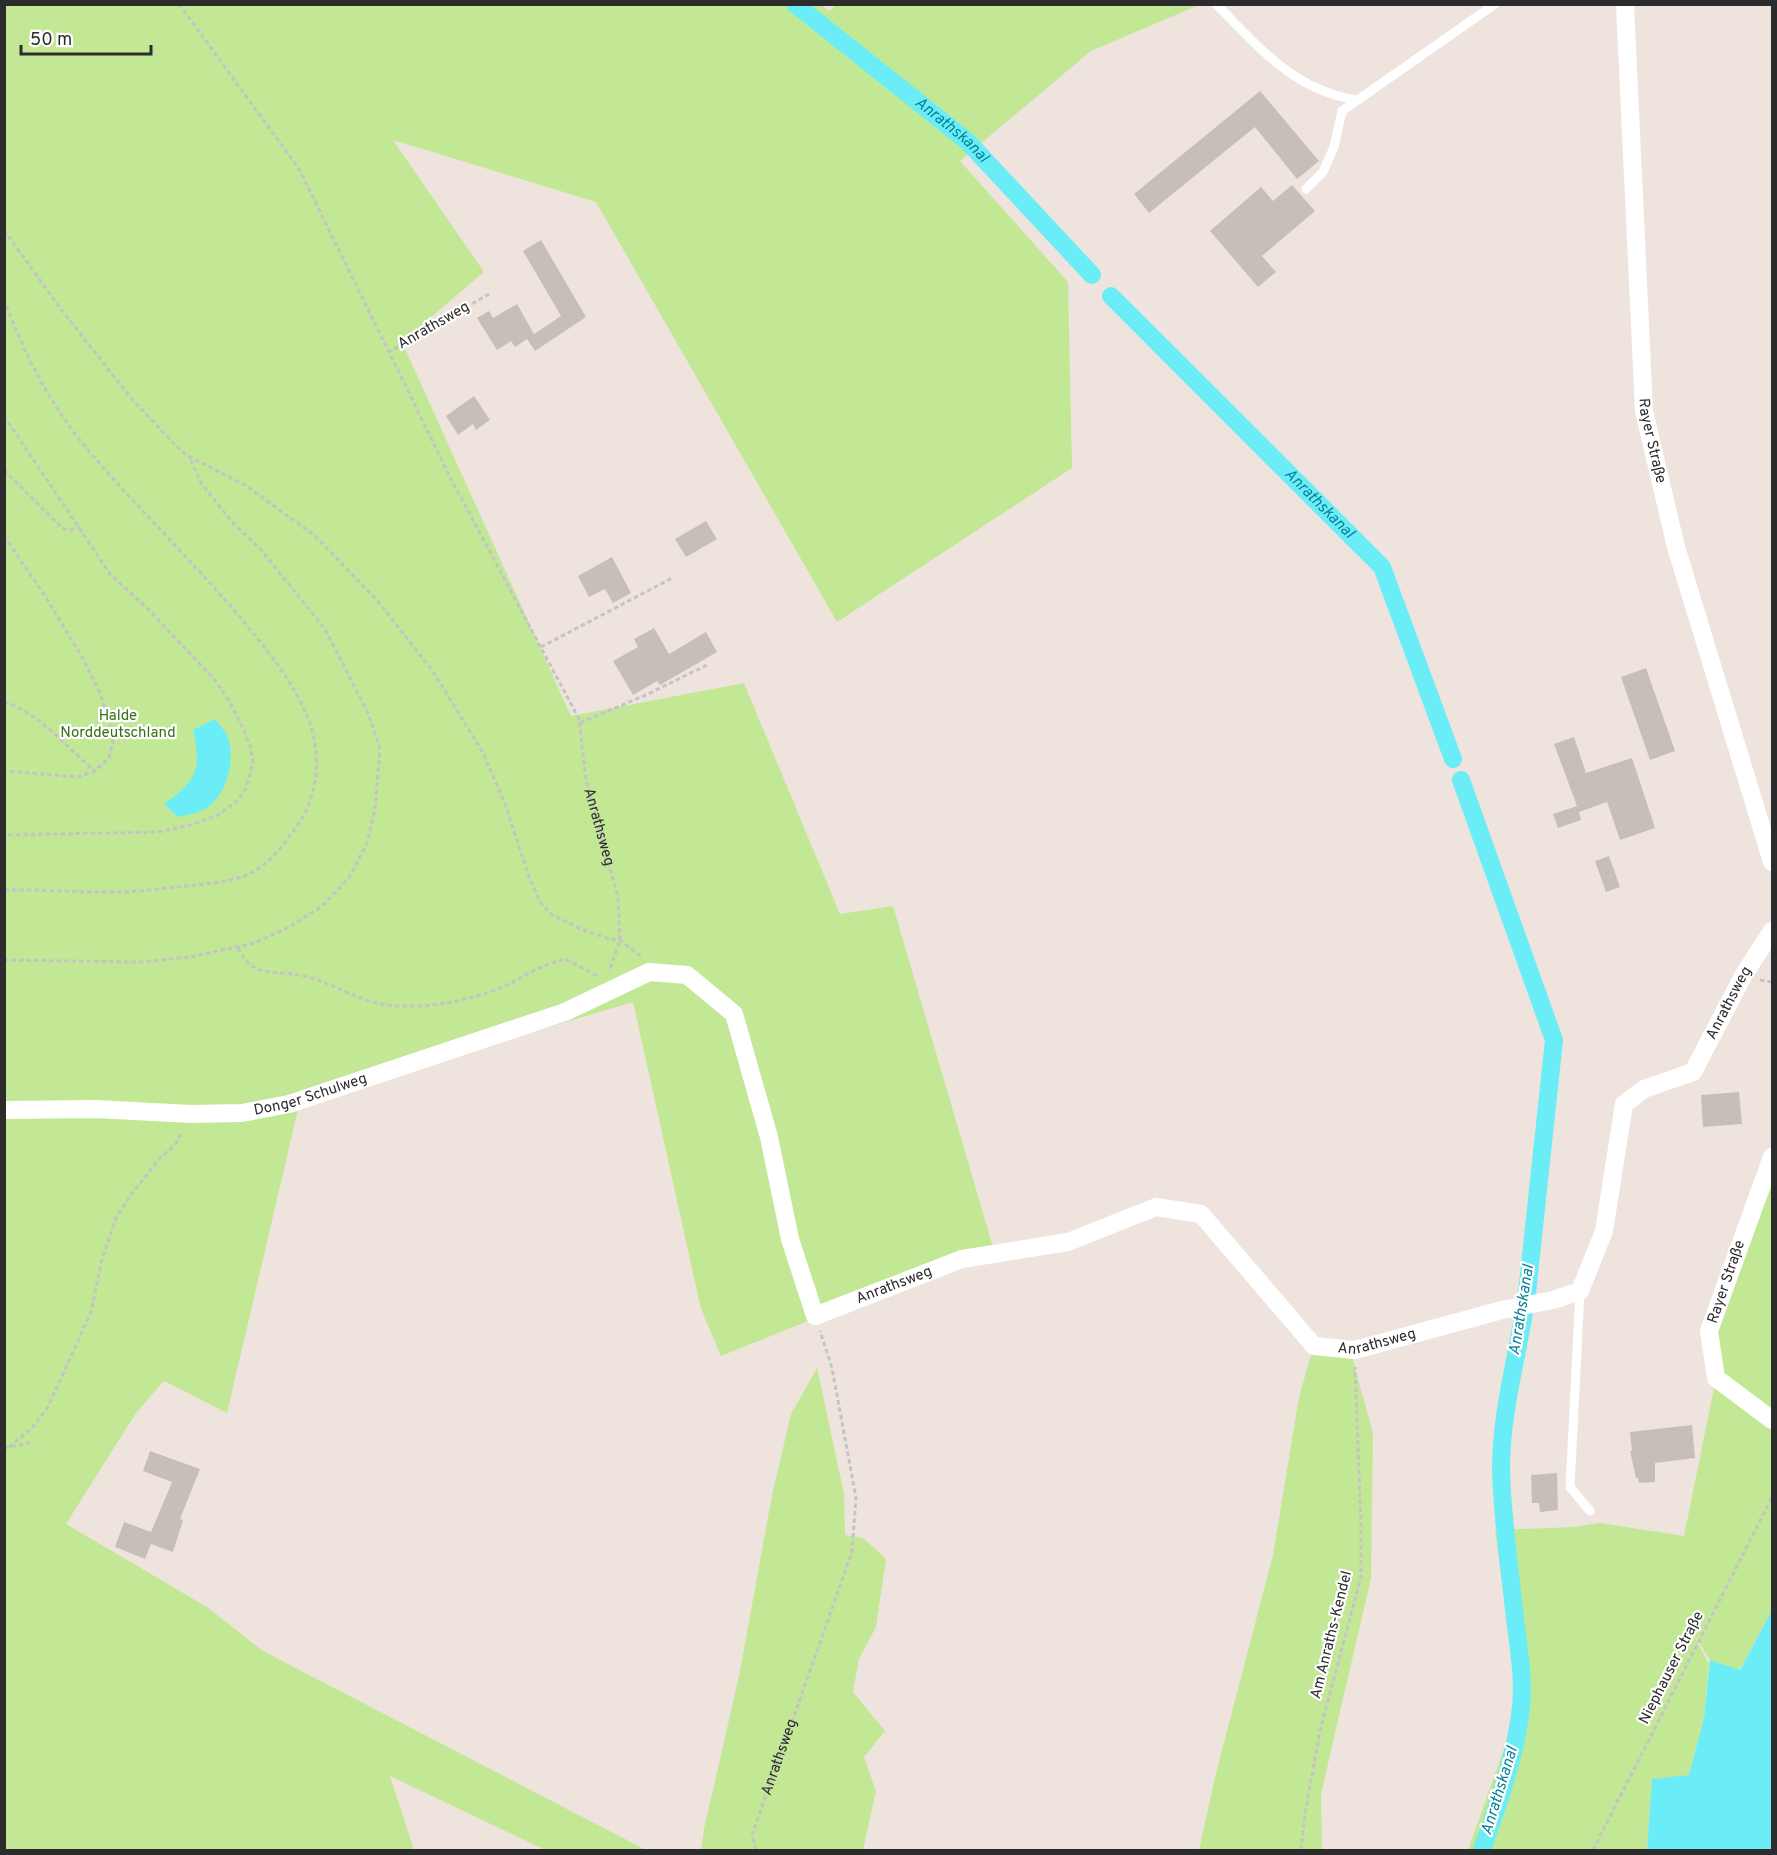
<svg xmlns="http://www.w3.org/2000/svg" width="1777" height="1855" viewBox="0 0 1777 1855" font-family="Overpass,sans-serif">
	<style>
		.green { fill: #c2e896 }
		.water { fill: #6aedf7 }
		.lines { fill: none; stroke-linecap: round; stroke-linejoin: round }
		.canal { stroke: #6aedf7; stroke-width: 18 }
		.building { fill: #c6bfb9 }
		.path { stroke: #c4c4c4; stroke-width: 3; stroke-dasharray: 4.5 3; stroke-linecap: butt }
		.lane { stroke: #fff; stroke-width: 9 }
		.street { stroke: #fff; stroke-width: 18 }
		.labels { text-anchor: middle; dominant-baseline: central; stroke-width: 4.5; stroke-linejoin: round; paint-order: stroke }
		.street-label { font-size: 15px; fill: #2c2c2c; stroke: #fff }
		.park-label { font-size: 15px; fill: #396f15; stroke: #fff }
		.water-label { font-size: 16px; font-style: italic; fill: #058298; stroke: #fff }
	</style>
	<rect width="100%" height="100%" fill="#eee4dd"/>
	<!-- green -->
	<path class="green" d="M820,4L829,11L837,4L1199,5L1091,51L960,161L1068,282L1072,468L837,622L596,202L393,140L484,272L402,342L571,716L744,683L840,914L893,906L993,1247L721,1356L701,1309L633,1002L300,1101L227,1413L164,1381L136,1413L66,1524L207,1607L263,1651L646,1850H545L390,1776L414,1850H5V5Z
		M1772,1157V1610L1739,1671L1710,1660L1691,1630L1709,1664L1704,1718L1689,1776L1652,1779L1647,1850H1468L1519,1707L1495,1530L1573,1527L1600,1523L1684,1536L1716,1378L1709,1331Z
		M1315,1341L1348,1343L1373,1433L1371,1578L1321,1794L1322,1850H1199L1216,1773L1273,1555L1299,1397Z
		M817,1368L844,1494L845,1535L863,1538L886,1559L876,1627L859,1659L853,1692L885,1731L864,1757L876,1791L863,1850H701L704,1829L739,1676L772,1495L791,1414Z"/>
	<!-- water -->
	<path class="water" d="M215,719C219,725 226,731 228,738C236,760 226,797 205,809C197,813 187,815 178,817L164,804C197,781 202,769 193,730Z
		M1772,1610V1850H1647L1652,1779L1689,1775L1704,1718L1710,1660L1740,1670Z"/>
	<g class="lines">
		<!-- canal -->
		<g class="canal">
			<path id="s1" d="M795,4L967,141L1092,275"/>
			<path id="s2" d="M1111,296L1382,567L1453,759"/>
			<path d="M1461,780L1554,1040L1527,1293C1519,1352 1501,1409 1501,1469C1502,1519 1510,1569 1515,1619C1519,1651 1525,1683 1520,1715C1514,1761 1497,1806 1482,1850"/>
		</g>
	</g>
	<!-- building -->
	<path class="building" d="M1260,91L1319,161L1297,179L1255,127L1149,213L1134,194Z
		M1292,185L1315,211L1262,256L1276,272L1258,287L1210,231L1261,187L1273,201Z
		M541,240L586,317L535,351L527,339L515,347L511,341L497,350L477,318L489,311L493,318L517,304L534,334L561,316L523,251Z
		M474,396L490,420L476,430L473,424L458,435L446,416Z
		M706,521L717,539L686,557L675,539Z
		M612,557L631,593L613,603L605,589L589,597L578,576Z
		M654,628L669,654L706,632L717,652L660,685L657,681L633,695L613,661L638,647L634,639Z
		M1646,668L1675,751L1650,760L1621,677Z
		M1574,737L1586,773L1632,758L1655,828L1620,840L1607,802L1579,812L1581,820L1558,828L1553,814L1577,806L1554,744Z
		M1609,856L1620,887L1606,892L1595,861Z
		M1739,1092L1742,1124L1703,1127L1701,1095Z
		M1692,1425L1695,1458L1655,1463V1482L1639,1483L1638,1478H1636L1630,1451H1632L1630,1432Z
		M150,1451L200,1469L180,1519L183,1520L173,1552L151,1544L145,1559L115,1547L124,1522L151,1532L172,1482L143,1471Z
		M1557,1473L1558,1510L1540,1512L1539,1503H1532L1531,1475Z"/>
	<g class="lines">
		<!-- path -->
		<g class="path">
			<path d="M179,4L299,169L389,352"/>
			<path d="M4,230L60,308L131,398L177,447L188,456L245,485L314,535L376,599L432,670L482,751L504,801L529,877L540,902L552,915L583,930L610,939L620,940L641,956"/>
			<path id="s3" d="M489,294L389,352L450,477L579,719L586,781L618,897L620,940L609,972"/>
			<path d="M4,299C24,354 50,404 87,449C137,508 194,562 244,622C269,652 295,684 309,721C322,756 318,796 297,826C282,847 267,868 242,877C222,883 197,885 176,887C157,889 138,892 119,892C81,893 43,889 4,890"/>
			<path d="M4,416L110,574L148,609L214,679L228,699L241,724L250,745L253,763L246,788L237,801L218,815L190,825L158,832L4,835"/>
			<path d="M4,470L62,528L70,530L80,527"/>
			<path d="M4,536L45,596L82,657L100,693L111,726L113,742L109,758L95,771L78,777L4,771"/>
			<path d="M541,647L674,577"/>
			<path d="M4,666V672"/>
			<path d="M4,702C40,713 67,748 95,771"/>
			<path d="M580,723L648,694L709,664"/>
			<path d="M238,948C253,980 275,969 304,976C331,982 354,999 382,1004C418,1011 469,1001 503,987C514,982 524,975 535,970C545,965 555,962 565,959L599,977"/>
			<path d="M4,960L142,962L190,957L251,944L284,930L321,907L349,878L367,843L375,810L380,749L368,713L325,629L262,551L232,522L201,483L189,456"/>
			<path d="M1760,980L1772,982"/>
			<path d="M9,1447L33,1427L47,1408L63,1374L91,1312L102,1259L116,1218L130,1196L160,1158L175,1145L182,1132"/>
			<path d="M4,1448L34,1442"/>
			<path id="s4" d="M756,1850L752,1835L852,1552L856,1498L832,1368L820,1331"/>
			<path d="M1301,1850L1305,1814L1320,1731L1361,1577V1527L1355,1367"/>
			<path d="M1593,1850L1772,1497"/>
		</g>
		<!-- lane -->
		<path class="lane" d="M1216,4C1259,47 1294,91 1358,100
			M1306,189L1323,172L1334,147L1342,111L1495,4
			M1580,1291L1570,1487L1590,1511"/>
		<!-- street -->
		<g class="street">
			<path id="s5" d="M1625,4L1644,411L1676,547L1772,862"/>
			<path id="s6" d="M4,1110L96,1109L191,1114L242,1113L289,1104L565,1012L649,972L687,975L734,1014L769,1137L790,1239L815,1316L962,1259L1068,1242L1156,1207L1201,1214L1314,1346L1355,1350L1502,1310L1553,1300L1580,1291L1604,1231L1624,1104L1644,1089L1693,1072L1743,976L1772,931"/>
			<path d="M1772,1157L1709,1331L1716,1378L1772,1420"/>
		</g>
	</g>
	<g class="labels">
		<!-- street labels -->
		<g class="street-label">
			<text transform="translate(434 326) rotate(-30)">Anrathsweg</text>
			<text stroke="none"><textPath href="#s5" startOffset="438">Rayer Straße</textPath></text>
			<text stroke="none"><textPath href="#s3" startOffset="639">Anrathsweg</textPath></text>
			<text stroke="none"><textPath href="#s6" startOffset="2283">Anrathsweg</textPath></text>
			<text stroke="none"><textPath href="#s6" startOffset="309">Donger Schulweg</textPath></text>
			<text transform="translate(1727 1282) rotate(-71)">Rayer Straße</text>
			<text stroke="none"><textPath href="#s6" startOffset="1167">Anrathsweg</textPath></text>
			<text stroke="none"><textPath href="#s6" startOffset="1725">Anrathsweg</textPath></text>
			<text transform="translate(1332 1635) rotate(-76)">Am Anraths-Kendel</text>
			<text transform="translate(1672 1668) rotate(-63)">Niephauser Straße</text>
			<text stroke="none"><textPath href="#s4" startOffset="98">Anrathsweg</textPath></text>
		</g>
		<!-- park labels -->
		<g class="park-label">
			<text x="118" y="716">Halde<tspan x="118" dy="17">Norddeutschland</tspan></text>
		</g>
		<!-- water labels -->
		<g class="water-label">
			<text stroke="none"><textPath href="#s1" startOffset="201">Anrathskanal</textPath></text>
			<text stroke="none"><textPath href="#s2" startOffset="294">Anrathskanal</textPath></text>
			<text transform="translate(1522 1310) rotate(-81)">Anrathskanal</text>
			<text transform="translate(1500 1791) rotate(-73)">Anrathskanal</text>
		</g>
	</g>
	<!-- border -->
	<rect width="1777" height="1855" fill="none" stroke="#2c2c2c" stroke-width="12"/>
	<!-- scale -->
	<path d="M21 45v9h130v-9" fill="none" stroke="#2c2c2c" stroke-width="3"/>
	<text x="30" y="45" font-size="18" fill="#2c2c2c" stroke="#ffffff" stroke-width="4.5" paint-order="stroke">50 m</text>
</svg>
